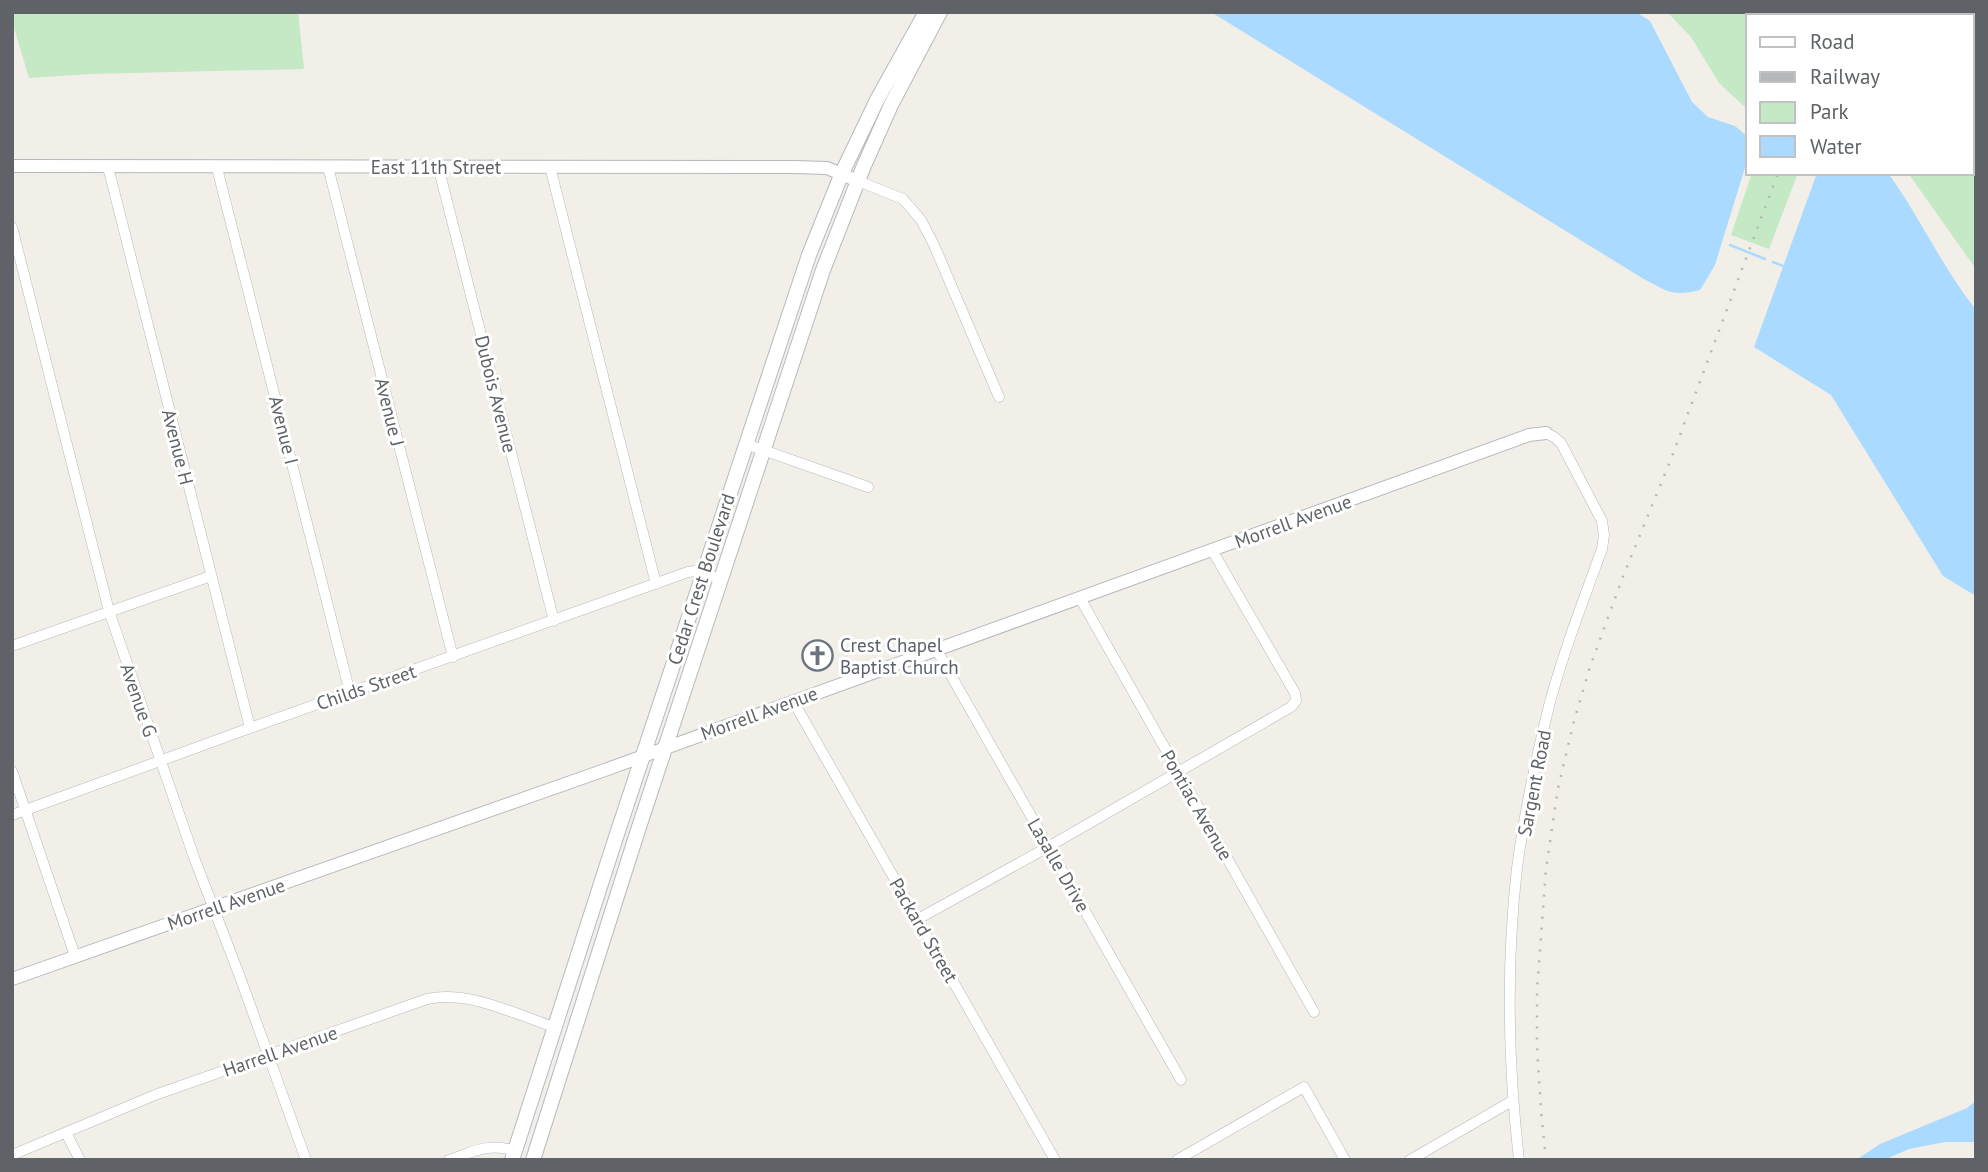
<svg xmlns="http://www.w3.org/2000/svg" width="1988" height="1172" viewBox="0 0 1988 1172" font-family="'PT Sans',sans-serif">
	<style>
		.green { fill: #c5e8c5 }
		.water { fill: #aadaff }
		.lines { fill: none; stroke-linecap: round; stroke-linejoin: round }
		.stream { stroke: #aadaff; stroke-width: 2.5 }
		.minor-casing { stroke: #b5b8bc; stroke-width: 11 }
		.tertiary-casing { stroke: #b5b8bc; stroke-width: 14 }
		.secondary-casing { stroke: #b6babf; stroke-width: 16 }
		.minor { stroke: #fff; stroke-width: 10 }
		.tertiary { stroke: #fff; stroke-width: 12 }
		.secondary { stroke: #fff; stroke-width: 14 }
		.rail { stroke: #b6b7b8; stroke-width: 2.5; stroke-dasharray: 2 9; stroke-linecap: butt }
		.labels { text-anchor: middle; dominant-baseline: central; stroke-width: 6; stroke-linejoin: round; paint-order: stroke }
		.street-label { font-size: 19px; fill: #5f6368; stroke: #fff }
		.worship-label { font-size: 19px; fill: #5b616d; stroke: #fff; text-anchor: start }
	</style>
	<rect width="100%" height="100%" fill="#f1efe8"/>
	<!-- green -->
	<path class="green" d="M12,12H298L304,69L90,74L29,78L12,21Z
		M1667,12H1976V269L1908,173H1972V16H1748V110L1719,83L1691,37Z
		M1752,173H1798L1769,249L1731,235Z"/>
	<!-- water -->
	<path class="water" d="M1211,12H1636L1650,21L1692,102L1708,117L1735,126L1748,137V158L1722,242L1715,265L1700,290C1672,297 1667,291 1642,278Z
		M1817,173H1888C1920,217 1942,267 1976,310V596L1943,576L1831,395L1754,347Z
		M1976,1101V1142H1945L1909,1149L1884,1160H1856L1880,1144L1967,1108Z"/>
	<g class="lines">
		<!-- stream -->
		<path class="stream" d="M1730,245L1765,259
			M1773,262L1783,266"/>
		<defs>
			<path id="minor" d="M438,166L554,621
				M108,167L250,728
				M328,167L453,657
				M550,167L656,584
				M217,168L350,693
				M858,181L903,199L921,220L934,245L999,397
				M12,227L109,611L195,860L240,977L306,1160
				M746,444L868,487
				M1080,598L1314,1012
				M12,646L211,576
				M936,649L1181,1080
				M793,701L1055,1160
				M12,771L75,956
				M12,815L250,728L688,572L694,571L721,579
				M918,919L1048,847L1291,707L1296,701L1295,693L1212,550
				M66,1133L80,1160
				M12,1155L155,1095L427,999C469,990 514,1014 554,1027
				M449,1160C473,1152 489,1142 515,1151
				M1177,1160L1304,1087L1345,1160
				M1410,1160L1512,1101
				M1519,1160C1508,1063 1506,965 1517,868C1524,814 1536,759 1549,706C1563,653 1583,601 1602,549L1604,535L1602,521L1561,443L1554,437L1546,433"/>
			<path id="tertiary" d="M12,166L794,167L827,168L858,181
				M12,979L602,771L1529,435L1546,433"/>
			<path id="secondary" d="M512,1160L616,837L809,255L842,173L877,100L926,12
				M533,1160L639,827L823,270L863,168L891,105L940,12"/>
		</defs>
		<!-- minor casing -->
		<use href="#minor" class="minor-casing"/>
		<!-- tertiary casing -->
		<use href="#tertiary" class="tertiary-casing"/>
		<!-- secondary casing -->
		<use href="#secondary" class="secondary-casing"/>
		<!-- minor -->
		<use href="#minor" class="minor"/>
		<!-- tertiary -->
		<use href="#tertiary" class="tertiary"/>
		<!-- secondary -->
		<use href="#secondary" class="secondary"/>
		<!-- rail -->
		<path class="rail" d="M1838,16L1840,12
			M1546,1160L1541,1111L1537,1047V990L1546,869L1558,788L1574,721L1590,667L1622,579L1671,459L1778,173"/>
	</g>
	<!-- icons -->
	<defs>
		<symbol id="church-ring" viewBox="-11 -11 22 22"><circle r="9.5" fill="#fff" stroke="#6b7280" stroke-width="1.5"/><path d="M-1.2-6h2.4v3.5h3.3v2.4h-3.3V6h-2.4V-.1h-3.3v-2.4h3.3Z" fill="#6b7280"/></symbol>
	</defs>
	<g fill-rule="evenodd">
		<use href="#church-ring" x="800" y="638" width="35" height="35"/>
	</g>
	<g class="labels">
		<!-- street labels -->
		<g class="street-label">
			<text x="436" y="167">East 11th Street</text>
			<text transform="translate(496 394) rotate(76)">Dubois Avenue</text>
			<text transform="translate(390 412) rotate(76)">Avenue J</text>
			<text transform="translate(284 430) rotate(76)">Avenue I</text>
			<text transform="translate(178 447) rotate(76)">Avenue H</text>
			<text transform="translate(1293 521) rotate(-20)">Morrell Avenue</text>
			<text transform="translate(701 579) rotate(-72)">Cedar Crest Boulevard</text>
			<text transform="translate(366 687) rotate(-19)">Childs Street</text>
			<text transform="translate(139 700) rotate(71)">Avenue G</text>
			<text transform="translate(759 713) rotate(-20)">Morrell Avenue</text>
			<text transform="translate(1534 783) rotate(-79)">Sargent Road</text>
			<text transform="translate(1197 805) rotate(60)">Pontiac Avenue</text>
			<text transform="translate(1059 865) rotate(60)">Lasalle Drive</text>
			<text transform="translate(226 904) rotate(-19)">Morrell Avenue</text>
			<text transform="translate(924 930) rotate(60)">Packard Street</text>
			<text transform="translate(280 1051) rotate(-19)">Harrell Avenue</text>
		</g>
		<!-- worship labels -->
		<g class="worship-label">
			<text x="840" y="645">Crest Chapel<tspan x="840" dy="22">Baptist Church</tspan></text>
		</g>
	</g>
	<!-- border -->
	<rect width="1988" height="1172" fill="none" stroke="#5f6368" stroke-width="28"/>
	<!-- legend -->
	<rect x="1746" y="14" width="228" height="161" fill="#ffffff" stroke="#bfc1c3" stroke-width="2"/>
	<rect x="1760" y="37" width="35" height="10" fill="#ffffff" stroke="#bfc1c3" stroke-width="2"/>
	<text x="1810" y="49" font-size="21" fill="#5f6368">Road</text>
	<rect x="1760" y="72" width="35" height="10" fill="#b6b7b8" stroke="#bfc1c3" stroke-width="2"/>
	<text x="1810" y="84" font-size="21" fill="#5f6368">Railway</text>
	<rect x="1760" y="102" width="35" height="21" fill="#c5e8c5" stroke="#bfc1c3" stroke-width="2"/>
	<text x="1810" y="119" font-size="21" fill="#5f6368">Park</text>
	<rect x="1760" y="136" width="35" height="21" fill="#aadaff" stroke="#bfc1c3" stroke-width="2"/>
	<text x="1810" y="154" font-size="21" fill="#5f6368">Water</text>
</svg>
